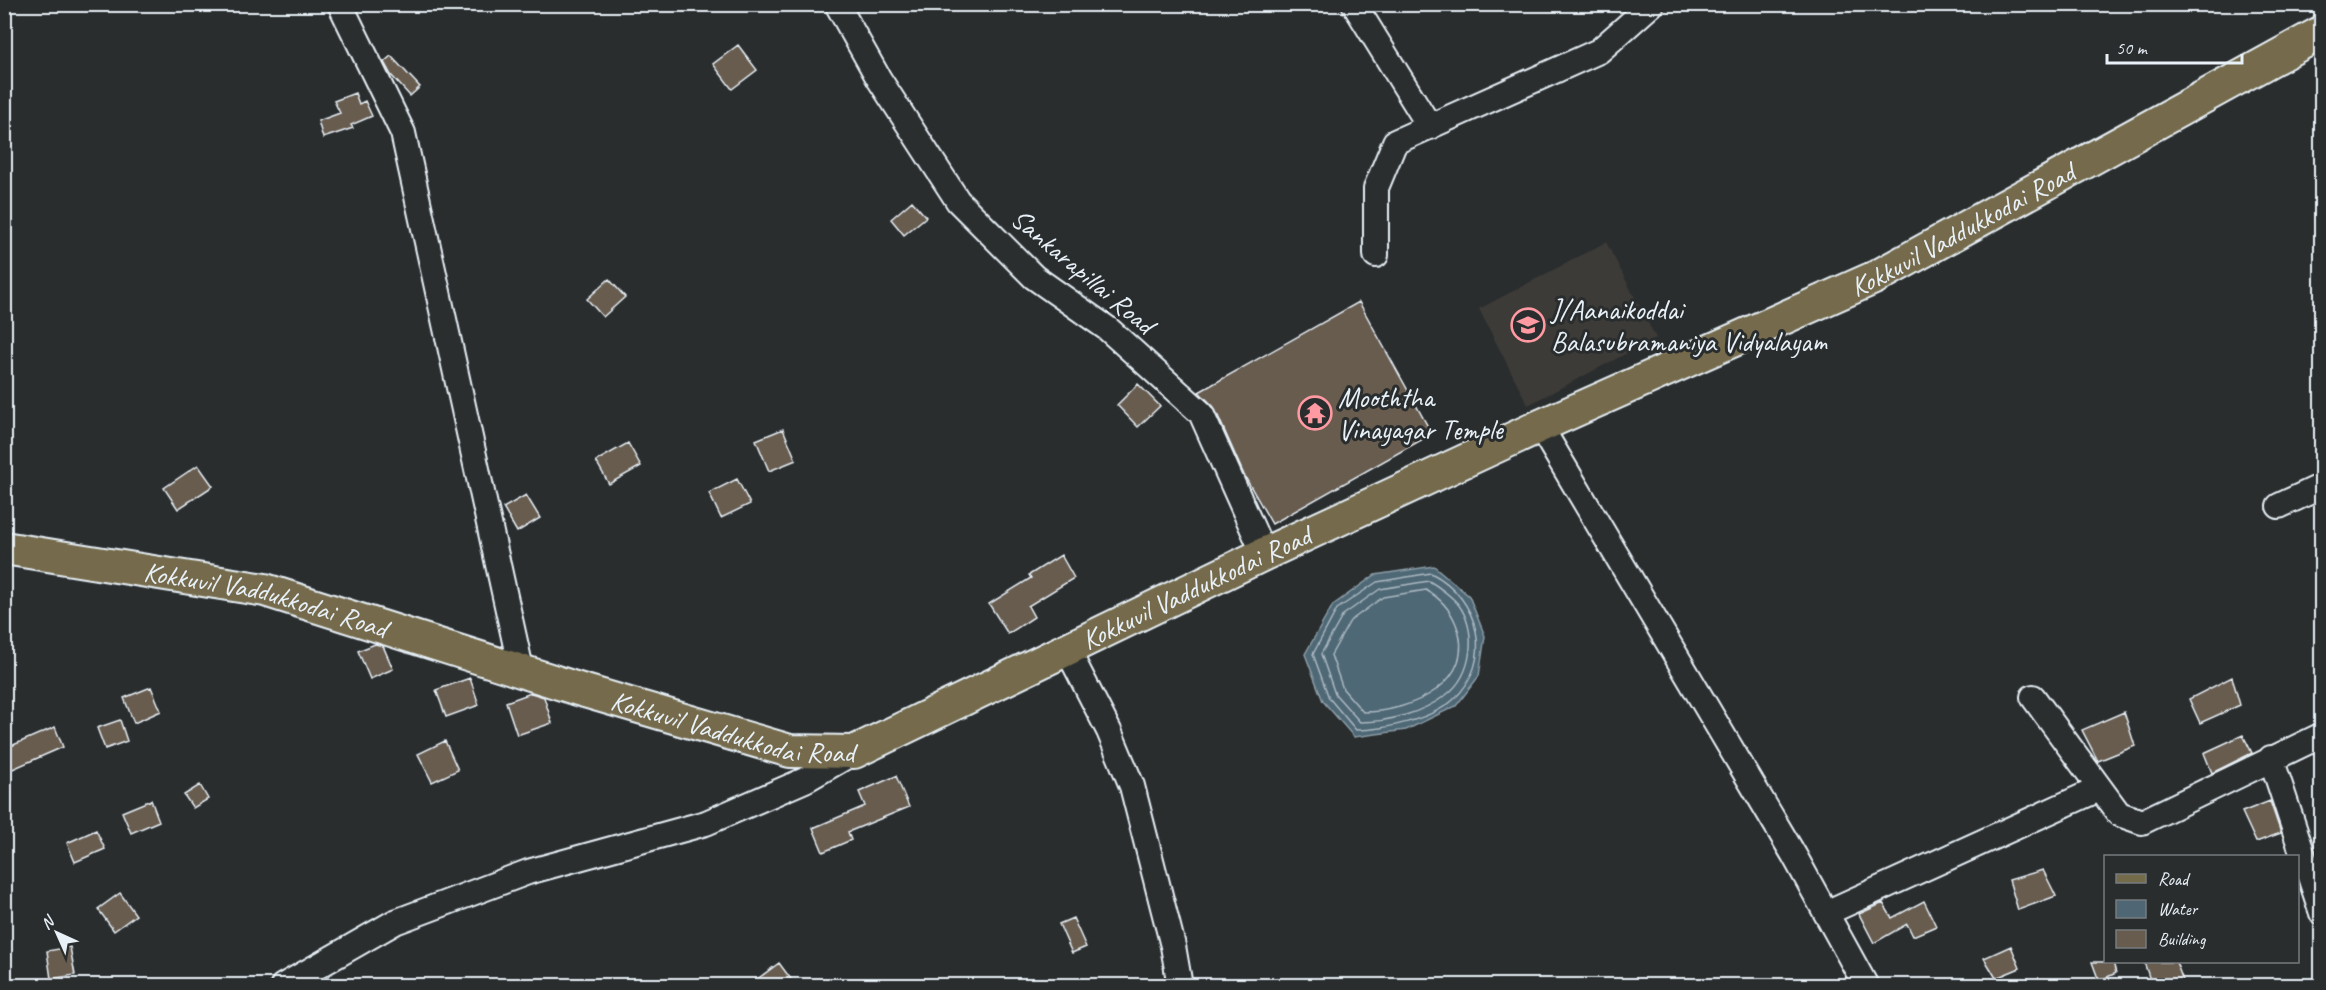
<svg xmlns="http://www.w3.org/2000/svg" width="2326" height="990" viewBox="0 0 2326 990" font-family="Caveat,sans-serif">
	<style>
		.built { fill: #3d3b38 }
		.water { fill: #4f6774; stroke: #8c9ea9; stroke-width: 1.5 }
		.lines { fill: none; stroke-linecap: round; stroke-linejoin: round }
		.shore { stroke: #abbac3; stroke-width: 1.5 }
		.building { fill: #685c4f; stroke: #e8f1f8; stroke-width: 1.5 }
		.minor-casing { stroke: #e8f1f8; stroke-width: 28 }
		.major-casing { stroke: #e8f1f8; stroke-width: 36 }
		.minor { stroke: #2a2d2e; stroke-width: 24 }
		.major { stroke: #746b4b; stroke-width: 32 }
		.labels { text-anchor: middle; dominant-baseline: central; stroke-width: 6; stroke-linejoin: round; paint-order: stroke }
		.street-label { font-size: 28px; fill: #e8f1f8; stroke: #2a2d2e }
		.poi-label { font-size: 28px; fill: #e8f1f8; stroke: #2a2d2e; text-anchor: start }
	</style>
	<rect width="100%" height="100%" fill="#2a2d2e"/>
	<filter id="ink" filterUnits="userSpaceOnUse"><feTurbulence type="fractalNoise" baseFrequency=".0167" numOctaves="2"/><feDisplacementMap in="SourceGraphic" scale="12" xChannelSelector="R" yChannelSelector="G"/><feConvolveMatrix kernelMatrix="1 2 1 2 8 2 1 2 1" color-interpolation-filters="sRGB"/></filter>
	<g filter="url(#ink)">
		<!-- built -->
		<path class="built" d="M1606,242L1656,338L1528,405L1479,309Z"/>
		<!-- water -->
		<path class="water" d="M1434,566L1469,596L1485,636L1479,676L1456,706L1406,730L1354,737L1323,701L1305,654L1333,605L1375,575Z"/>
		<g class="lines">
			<!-- shore -->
			<path class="shore" d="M1431,573C1480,598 1495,662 1453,700C1432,719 1384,730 1356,730L1329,698L1313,654L1337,609L1377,582Z
				M1429,581C1438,586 1451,596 1458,604C1478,630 1473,675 1446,695C1422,713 1389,722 1360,722L1335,694L1321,654L1343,615L1380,589Z
				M1426,590C1440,598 1450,609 1456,624C1479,682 1411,712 1363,712L1343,689L1331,655L1350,621L1383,597Z"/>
		</g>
		<!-- building -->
		<path class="building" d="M738,45L757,70L732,89L713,64Z
			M391,56L420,87L410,96L391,75L384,62Z
			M355,93L359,104L365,101L372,116L351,125L353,128L323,138L318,121L340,113L334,101Z
			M912,201L926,217L904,235L891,219Z
			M609,279L625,297L603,317L587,299Z
			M1359,302L1432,434L1272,524L1244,475L1214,407L1199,392Z
			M1138,384L1160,406L1138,427L1117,405Z
			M783,429L796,460L769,471L756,440Z
			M628,443L641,466L609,484L596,461Z
			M198,465L213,486L178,509L164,488Z
			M737,479L750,504L721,518L709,493Z
			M526,495L540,518L517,532L503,508Z
			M1061,555L1074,578L1028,606L1034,617L1008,634L989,604L1031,578L1029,575Z
			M375,644L383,646L393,669L370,679L358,651Z
			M2232,677L2240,705L2200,723L2189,699Z
			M470,678L479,705L446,717L436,690Z
			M151,687L161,711L134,723L124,698Z
			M531,693L544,697L552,723L517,735L506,702Z
			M2124,712L2135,746L2098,761L2082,730Z
			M120,720L127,741L105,749L97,728Z
			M55,727L63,747L8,771L4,763V749Z
			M2243,735L2252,753L2212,773L2204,753Z
			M445,741L458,770L432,782L418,754Z
			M896,776L909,807L848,832L851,840L823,852L813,828L865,806L859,792Z
			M200,785L208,799L193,808L184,795Z
			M151,800L159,821L131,833L122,812Z
			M2270,801L2281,833L2256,842L2242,812Z
			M96,830L105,849L75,862L67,843Z
			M2043,870L2056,896L2018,910L2009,880Z
			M120,893L136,915L114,931L98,909Z
			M1924,901L1936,926L1913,936L1907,924L1874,943L1859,914L1883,903L1892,918Z
			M1073,918L1086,947L1072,953L1059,924Z
			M2011,946L2020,968L1996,978L1984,958Z
			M70,947L75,975L51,979L47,951Z
			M2092,962H2113L2116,973L2099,981Z
			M2144,962H2176L2185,986H2152Z
			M779,963L796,986H748Z"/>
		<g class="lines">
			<defs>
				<path id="minor" d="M340,4L403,133L521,669
					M837,4L879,79L958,201L1034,277L1108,329L1201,413L1264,554
					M1354,4L1430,127
					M1376,255V188L1395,142L1599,51L1652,4
					M1540,426L1794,855L1866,986
					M2279,506L2322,486
					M1067,649L1109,731L1132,786L1173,946L1180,986
					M2033,697L2119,814L2142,822L2322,735
					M2271,758L2322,913
					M1826,913L2099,789
					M283,986L395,922L528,872L706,823L805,780L854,752"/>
				<g id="major">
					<path id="s1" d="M4,548L265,590L578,689L790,751L854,752L1264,554L1540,426L1876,277L2322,32"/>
				</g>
			</defs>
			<!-- minor casing -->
			<use href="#minor" class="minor-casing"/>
			<!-- major casing -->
			<use href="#major" class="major-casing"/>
			<!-- minor -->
			<use href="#minor" class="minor"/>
			<!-- major -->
			<use href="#major" class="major"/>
		</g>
	</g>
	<!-- icons -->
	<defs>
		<symbol id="school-ring" viewBox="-11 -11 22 22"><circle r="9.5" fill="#2a2d2e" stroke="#ff9aa2" stroke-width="1.5"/><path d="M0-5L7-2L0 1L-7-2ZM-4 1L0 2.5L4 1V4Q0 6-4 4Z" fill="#ff9aa2"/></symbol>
		<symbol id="temple-ring" viewBox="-11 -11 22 22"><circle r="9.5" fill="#2a2d2e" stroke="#ff9aa2" stroke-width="1.5"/><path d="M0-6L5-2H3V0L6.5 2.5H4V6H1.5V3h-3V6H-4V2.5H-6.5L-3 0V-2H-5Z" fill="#ff9aa2"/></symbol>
	</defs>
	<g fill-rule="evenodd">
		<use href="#school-ring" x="1509" y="306" width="38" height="38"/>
		<use href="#temple-ring" x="1296" y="394" width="38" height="38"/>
	</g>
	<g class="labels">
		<!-- street labels -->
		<g class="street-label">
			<text stroke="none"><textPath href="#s1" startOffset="2103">Kokkuvil Vaddukkodai Road</textPath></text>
			<text transform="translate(1083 271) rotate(40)">Sankarapillai Road</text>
			<text stroke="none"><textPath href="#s1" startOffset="1257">Kokkuvil Vaddukkodai Road</textPath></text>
			<text stroke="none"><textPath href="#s1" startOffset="267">Kokkuvil Vaddukkodai Road</textPath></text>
			<text stroke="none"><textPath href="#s1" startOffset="753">Kokkuvil Vaddukkodai Road</textPath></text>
		</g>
		<!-- poi labels -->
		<g class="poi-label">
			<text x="1551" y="309">J/Aanaikoddai<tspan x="1551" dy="32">Balasubramaniya Vidyalayam</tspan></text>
			<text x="1338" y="397">Mooththa<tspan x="1338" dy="32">Vinayagar Temple</tspan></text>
		</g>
	</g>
	<!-- margin -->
	<rect width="2326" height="990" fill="none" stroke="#2a2d2e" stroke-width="24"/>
	<rect x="12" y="12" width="2302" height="966" fill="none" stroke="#e8f1f8" stroke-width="2" filter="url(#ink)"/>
	<!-- legend -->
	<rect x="2104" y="855" width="195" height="108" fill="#2a2d2e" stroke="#767b7f" stroke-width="1.5"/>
	<rect x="2116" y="874" width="30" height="9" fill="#746b4b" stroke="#767b7f" stroke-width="1.5"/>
	<text x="2158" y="885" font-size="18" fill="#e8f1f8">Road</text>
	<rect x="2116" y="900" width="30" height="18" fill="#4f6774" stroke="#767b7f" stroke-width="1.5"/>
	<text x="2158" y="915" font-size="18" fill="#e8f1f8">Water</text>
	<rect x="2116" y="930" width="30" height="18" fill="#685c4f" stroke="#767b7f" stroke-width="1.5"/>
	<text x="2158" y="945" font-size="18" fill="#e8f1f8">Building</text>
	<!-- north arrow -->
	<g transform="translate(57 933) rotate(315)" stroke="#2a2d2e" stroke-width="4.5" paint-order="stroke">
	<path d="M0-4.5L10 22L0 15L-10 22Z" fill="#e8f1f8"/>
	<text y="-9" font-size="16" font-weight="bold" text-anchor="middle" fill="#e8f1f8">N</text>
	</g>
	<!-- scale -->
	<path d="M2107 54v9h135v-9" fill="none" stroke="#e8f1f8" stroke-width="3"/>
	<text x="2116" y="54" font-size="18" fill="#e8f1f8" stroke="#2a2d2e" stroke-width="4.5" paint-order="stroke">50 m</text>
</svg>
